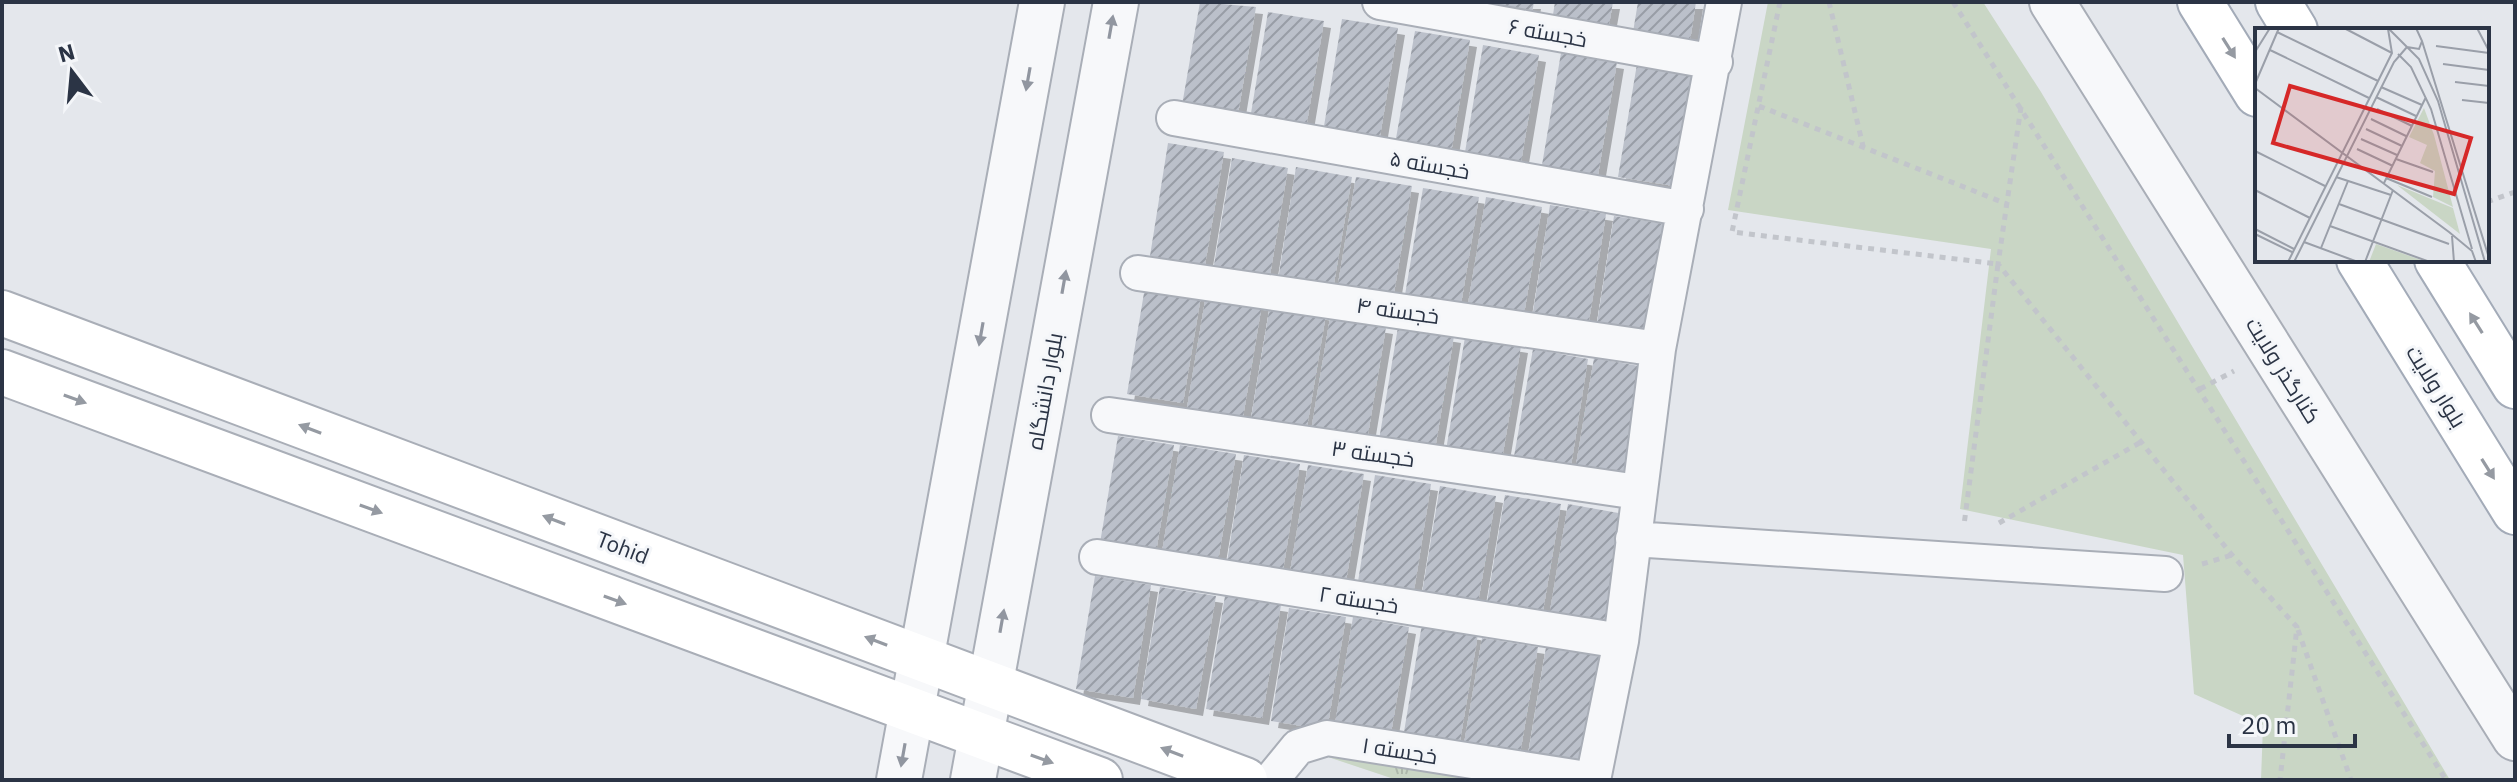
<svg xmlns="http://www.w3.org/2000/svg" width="2517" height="782" viewBox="0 0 2517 782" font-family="'IBM Plex Sans',Cairo,sans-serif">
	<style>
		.grass { fill: url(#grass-tufts) }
		.park { fill: #c9d6c5 }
		.building { fill: url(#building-hatch); filter: url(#shadow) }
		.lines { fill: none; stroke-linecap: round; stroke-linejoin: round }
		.minor-casing { stroke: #a9aeb7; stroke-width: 38 }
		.tertiary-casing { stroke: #a9aeb7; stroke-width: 48 }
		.secondary-casing { stroke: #a9aeb7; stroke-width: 48 }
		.primary-casing { stroke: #a3abb8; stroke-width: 48 }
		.path { stroke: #c2c5cb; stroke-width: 5; stroke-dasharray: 6 6; stroke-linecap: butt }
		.minor { stroke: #f7f8fa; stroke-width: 34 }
		.tertiary { stroke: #f7f8fa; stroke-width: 44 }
		.secondary { stroke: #fff; stroke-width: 44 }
		.primary { stroke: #fff; stroke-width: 44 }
		.oneway { fill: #9196a0 }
		.oneway2 { fill: #959aa2 }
		.labels { text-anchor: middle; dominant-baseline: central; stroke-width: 6; stroke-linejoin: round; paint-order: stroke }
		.street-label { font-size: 22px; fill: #2b3445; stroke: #f4f6f9 }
		.inset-road { fill: none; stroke: #9a9fa9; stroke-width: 2 }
		.view { fill: #d62828; fill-opacity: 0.15; stroke: #d62828; stroke-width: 4 }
		.inset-edge { fill: none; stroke: #2b3445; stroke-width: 4 }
	</style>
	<defs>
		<pattern id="grass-tufts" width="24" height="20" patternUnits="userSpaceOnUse" patternTransform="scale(2)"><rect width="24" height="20" fill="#c9d6c5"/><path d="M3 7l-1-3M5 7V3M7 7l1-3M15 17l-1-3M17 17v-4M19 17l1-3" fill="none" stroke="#adb8ab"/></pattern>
		<pattern id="building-hatch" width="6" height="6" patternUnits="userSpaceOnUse" patternTransform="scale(2)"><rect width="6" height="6" fill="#bbc0ca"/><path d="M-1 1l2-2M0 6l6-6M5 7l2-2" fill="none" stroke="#989da6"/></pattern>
		<filter id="shadow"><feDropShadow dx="7" dy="7" stdDeviation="0" flood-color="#0004"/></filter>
	</defs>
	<rect width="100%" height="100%" fill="#e4e7ec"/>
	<!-- grass -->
	<path class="grass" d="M1310,751L1493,780H1397Z"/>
	<!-- park -->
	<path class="park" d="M1768,2H1983L2041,92L2450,780H2261L2263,725L2194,694L2183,555L1960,509L1991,249L1728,210Z"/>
	<!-- building -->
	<path class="building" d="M1200,2L1256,7L1237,120L1181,111Z
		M1476,2H1534L1531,18Z
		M1555,2H1613L1608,30L1552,21Z
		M1638,2H1696L1689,47L1632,38Z
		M1268,12L1324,21L1305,134L1249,125Z
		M1342,19L1398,28L1379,142L1323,132Z
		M1415,31L1470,40L1451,153L1395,144Z
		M1483,45L1539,55L1520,168L1464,158Z
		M1561,53L1617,62L1598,175L1542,165Z
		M1637,64L1693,73L1674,186L1618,177Z
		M1168,143L1224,152L1205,265L1150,256Z
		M1232,158L1288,168L1269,281L1213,271Z
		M1296,167L1352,177L1333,289L1278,280Z
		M1356,177L1412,186L1393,299L1337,290Z
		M1423,188L1479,197L1460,310L1404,301Z
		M1486,197L1542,207L1523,320L1467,310Z
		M1550,205L1606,214L1588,327L1532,318Z
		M1614,216L1671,225L1652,338L1596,329Z
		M1146,281L1202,290L1183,403L1127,394Z
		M1206,295L1262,304L1243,417L1187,408Z
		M1270,305L1326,314L1307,427L1251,418Z
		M1330,318L1386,327L1367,440L1311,431Z
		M1398,327L1454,336L1435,449L1379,440Z
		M1465,337L1521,346L1502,459L1446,450Z
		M1533,349L1588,359L1570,472L1513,462Z
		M1594,358L1650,368L1631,481L1575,471Z
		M1118,436L1174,445L1155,558L1099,549Z
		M1180,445L1236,454L1217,567L1161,558Z
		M1244,455L1300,464L1282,577L1226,568Z
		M1308,465L1364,474L1345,587L1289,578Z
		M1375,475L1431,484L1413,597L1357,588Z
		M1440,486L1496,496L1477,609L1421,599Z
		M1505,495L1561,504L1542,617L1486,608Z
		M1568,504L1624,514L1606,627L1549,617Z
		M1095,576L1151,585L1133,698L1076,689Z
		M1160,587L1216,596L1196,709L1141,699Z
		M1225,596L1281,605L1262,718L1206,709Z
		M1289,608L1346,617L1327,730L1271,721Z
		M1353,617L1409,627L1390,739L1334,730Z
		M1422,624L1478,634L1459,747L1403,738Z
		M1482,638L1538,647L1519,760L1463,750Z
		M1546,647L1602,656L1583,769L1527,760Z"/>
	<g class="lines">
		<defs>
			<path id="minor" d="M1380,2L1715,62
				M1174,118L1686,209
				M1138,273L1658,349
				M1109,415L1638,492
				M1633,539L2165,574
				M1097,557L1621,641
				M1271,780L1298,747L1327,738L1593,780
				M1593,780L1621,641L1658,349L1724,2"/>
			<path id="tertiary" d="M2052,2L2515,738
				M899,780L1042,2
				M973,780L1116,2"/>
			<path id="secondary" d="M2,313L1245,780
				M2,372L1100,780"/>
			<path id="primary" d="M2200,2L2257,94
				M2278,2L2295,30
				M2359,260L2515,512
				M2437,260L2515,386"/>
		</defs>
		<!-- minor casing -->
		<use href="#minor" class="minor-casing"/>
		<!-- tertiary casing -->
		<use href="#tertiary" class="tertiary-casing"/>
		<!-- secondary casing -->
		<use href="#secondary" class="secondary-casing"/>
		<!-- primary casing -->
		<use href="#primary" class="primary-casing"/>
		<!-- path -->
		<path class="path" d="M1780,2L1732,232L1998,264L1964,525
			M1829,2L1863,146
			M1953,2L2446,780
			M1759,106L2007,204
			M2021,107L1998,264L2232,555L2297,627L2280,780
			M2487,202L2515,192
			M2200,389L2234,371
			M1999,523L2141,442
			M2202,564L2232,555
			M2298,630L2351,780"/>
		<!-- minor -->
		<use href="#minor" class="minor"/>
		<!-- tertiary -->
		<use href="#tertiary" class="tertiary"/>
		<!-- secondary -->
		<use href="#secondary" class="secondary"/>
		<!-- primary -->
		<use href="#primary" class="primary"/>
	</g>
	<!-- one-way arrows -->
	<defs><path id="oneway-solid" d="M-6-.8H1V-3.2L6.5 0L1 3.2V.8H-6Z" transform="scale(2)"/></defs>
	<g class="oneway">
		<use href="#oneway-solid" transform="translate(1111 27) rotate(-80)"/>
		<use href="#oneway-solid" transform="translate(1028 79) rotate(100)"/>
		<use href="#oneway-solid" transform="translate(1064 282) rotate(-80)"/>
		<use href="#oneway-solid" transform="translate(981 334) rotate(100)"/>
		<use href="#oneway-solid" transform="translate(1002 621) rotate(-80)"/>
		<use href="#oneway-solid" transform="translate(903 755) rotate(100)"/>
	</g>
	<g class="oneway2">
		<use href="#oneway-solid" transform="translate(2229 48) rotate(58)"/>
		<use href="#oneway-solid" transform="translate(2476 323) rotate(-122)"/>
		<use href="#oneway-solid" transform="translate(75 399) rotate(20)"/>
		<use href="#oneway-solid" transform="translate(310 429) rotate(-159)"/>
		<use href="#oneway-solid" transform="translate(2488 469) rotate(58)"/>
		<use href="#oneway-solid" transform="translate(371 509) rotate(20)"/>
		<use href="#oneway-solid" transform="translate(554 520) rotate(-159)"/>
		<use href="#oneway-solid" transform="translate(615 600) rotate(20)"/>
		<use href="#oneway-solid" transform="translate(876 641) rotate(-159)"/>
		<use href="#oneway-solid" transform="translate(1172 752) rotate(-159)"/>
		<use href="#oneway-solid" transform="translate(1042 759) rotate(20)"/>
	</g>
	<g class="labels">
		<!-- street labels -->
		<g class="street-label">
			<text transform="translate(1548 32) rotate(10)">خجسته ۶</text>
			<text transform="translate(1430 164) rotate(10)">خجسته ۵</text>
			<text transform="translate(1398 310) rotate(8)">خجسته ۴</text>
			<text transform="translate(2284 370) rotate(58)">کنارگذر ولایت</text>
			<text transform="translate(2437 386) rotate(58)">بلوار ولایت</text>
			<text transform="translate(1044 391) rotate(-80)">بلوار دانشگاه</text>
			<text transform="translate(1373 453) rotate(8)">خجسته ۳</text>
			<text transform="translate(623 547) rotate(21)">Tohid</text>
			<text transform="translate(1359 599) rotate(9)">خجسته ۲</text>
			<text transform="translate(1400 750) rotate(9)">خجسته ۱</text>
		</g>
	</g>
	<!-- overview -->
	<g transform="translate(2255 28)">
		<rect width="234" height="234" fill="#e4e7ec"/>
		<path d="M142,157L198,180L205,206Z" fill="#c9d6c5"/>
		<path d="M169,80L179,107L198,179L178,169L180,143L165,135L172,117L154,109ZM121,216L166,232V234H114Z" fill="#c9d6c5"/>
		<path class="inset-road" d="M89,0L137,25M133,0L152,19L164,21L167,13L161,0M222,0L234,23M22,4L123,53M167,13L234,230M181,18L234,25M152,19L164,31L183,73L230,234M15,22L114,70M0,24L15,0M143,26L156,39L176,81L217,221M188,36L234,42M200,54L234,58M0,56L24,0M126,59L167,77M0,60L194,204L217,223L221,234M121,69L161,88M207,72L234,75M122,81L157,98M116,91L151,108M111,101L147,118M106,111L142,127M102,121L138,138M0,123L70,158M141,131L178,144M81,149L136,167M131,150L177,169M129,155L171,69M0,162L55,190M84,176L194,216M75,198L175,234M0,201L39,221M0,206L37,224M197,208L199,234M49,214L103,234M66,220L93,153M33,234L137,25L133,1M39,234L139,34L152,19M110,234L138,162"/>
		<path class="view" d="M35,58L216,110L199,166L18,115Z"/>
		<rect width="234" height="234" class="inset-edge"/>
	</g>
	<!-- border -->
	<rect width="2517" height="782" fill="none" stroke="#2b3445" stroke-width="8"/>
	<!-- north arrow -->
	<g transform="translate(72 72) rotate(344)" stroke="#f4f6f9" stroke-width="6" paint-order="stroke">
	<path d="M0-6L14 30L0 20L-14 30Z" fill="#2b3445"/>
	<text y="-12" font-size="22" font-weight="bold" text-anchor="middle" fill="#2b3445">N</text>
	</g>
	<!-- scale -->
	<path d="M2229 734v12h126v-12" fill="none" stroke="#2b3445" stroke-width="4"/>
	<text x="2241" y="734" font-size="24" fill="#2b3445" stroke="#f4f6f9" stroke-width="6" paint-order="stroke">20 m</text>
</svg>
